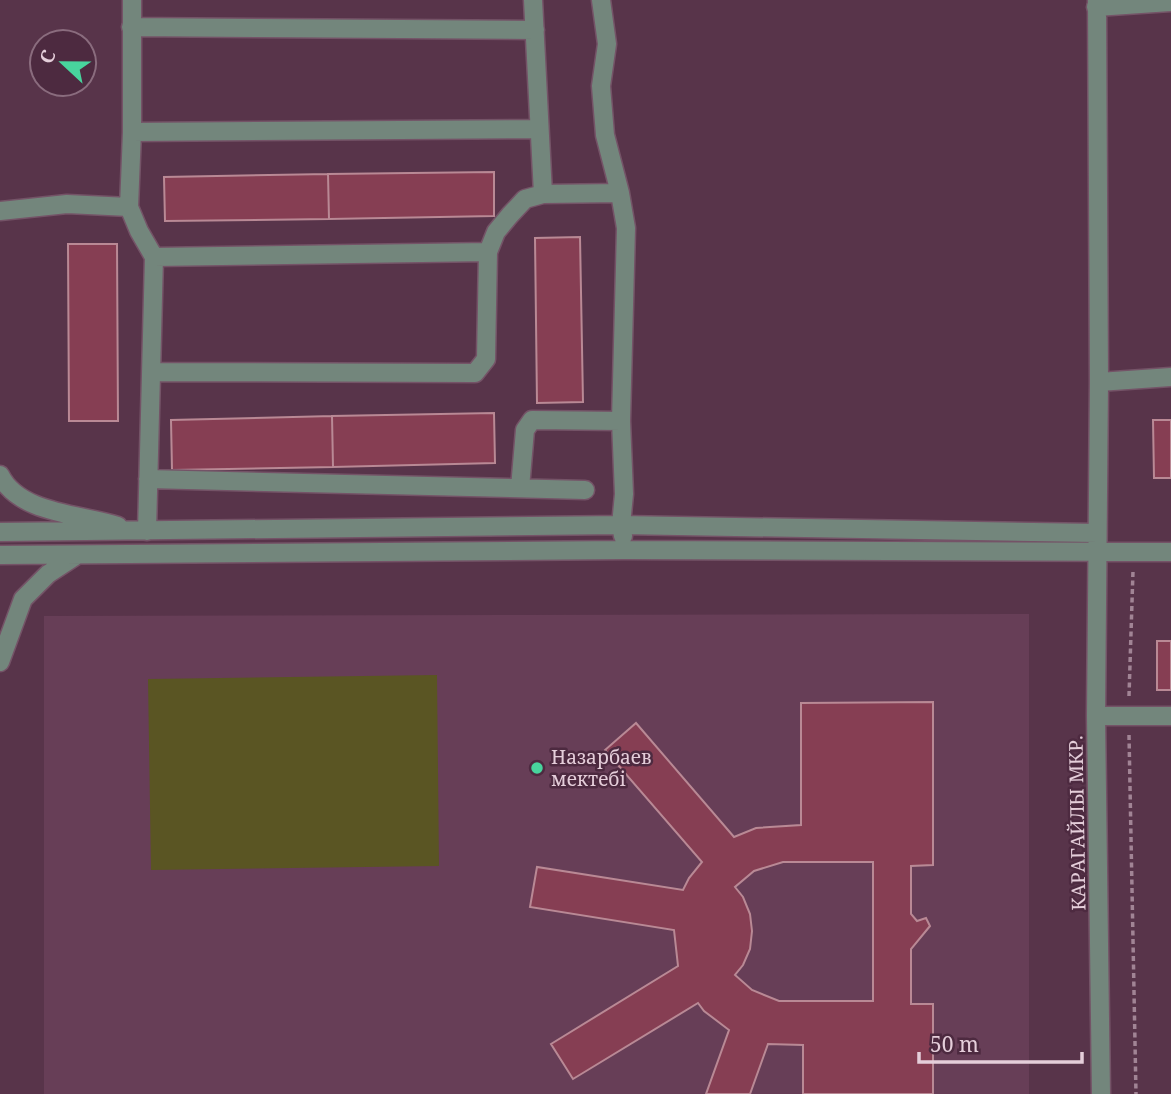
<svg xmlns="http://www.w3.org/2000/svg" width="1171" height="1094" viewBox="0 0 1171 1094" font-family="'Noto Serif',serif">
	<style>
		.built { fill: #673e57 }
		.green { fill: #5a5523 }
		.building { fill: #863e53; stroke: #b98995; stroke-width: 2; fill-rule: evenodd }
		.lines { fill: none; stroke-linecap: round; stroke-linejoin: round }
		.minor-casing { stroke: #745367; stroke-width: 21 }
		.path { stroke: #a18495; stroke-width: 3.5; stroke-dasharray: 5 3.5; stroke-linecap: butt }
		.minor { stroke: #73867c; stroke-width: 18 }
		.poi-dot { fill: #48d49d; stroke: #4d2a40; stroke-width: 2.5 }
		.labels { text-anchor: middle; dominant-baseline: central; stroke-width: 5; stroke-linejoin: round; paint-order: stroke }
		.poi-label { font-size: 19px; fill: #e5ceda; stroke: #4d2a40; text-anchor: start }
		.street-label { font-size: 19px; fill: #e5ceda; stroke: #4d2a40 }
	</style>
	<rect width="100%" height="100%" fill="#58344a"/>
	<!-- built -->
	<path class="built" d="M1029,614V1094H44V616Z"/>
	<!-- green -->
	<path class="green" d="M437,675L439,866L151,870L148,679Z"/>
	<!-- building -->
	<path class="building" d="M494,172V216L329,219L328,174Z
		M328,174L329,219L165,221L164,177Z
		M580,237L583,402L537,403L535,238Z
		M68,244H117L118,421H69Z
		M494,413L495,463L333,467L332,416Z
		M332,416L333,467L172,470L171,420Z
		M1153,420H1171V478H1154Z
		M1157,641H1171V690H1157Z
		M933,702V865L911,866V914L917,921L926,918L930,926L911,949V1004H933V1094H803V1045L768,1044L750,1094H706L729,1030L704,1011L698,1003L573,1079L551,1044L678,966L674,930L530,907L537,867L683,890L689,878L702,862L605,750L636,723L734,837L756,828L801,825V703ZM783,862H873V1001H779L752,990L735,975L743,965L750,949L752,931L750,914L743,897L735,887L754,871Z"/>
	<g class="lines">
		<defs>
			<path id="minor" d="M533,0L543,194
				M601,0L607,44L601,86L605,135L620,193L626,228L621,421L624,494L621,525L623,536
				M1097,0L1099,382L1096,716L1101,1094
				M1096,7L1171,2
				M131,27L535,30
				M132,132L539,129
				M129,207L139,231L154,257L147,531
				M0,211L67,204L129,207L132,132V0
				M154,257L488,252
				M151,372L475,373L486,359L488,252L496,232L510,215L525,199L543,194L620,193
				M1099,382L1171,377
				M0,475C19,514 81,514 118,526
				M148,479L585,490
				M520,488L525,430L532,420L621,421
				M0,532L621,525L1097,533
				M0,555L624,550L1171,552
				M0,662L23,599L48,574L77,555
				M1096,716H1171"/>
		</defs>
		<!-- minor casing -->
		<use href="#minor" class="minor-casing"/>
		<!-- path -->
		<path class="path" d="M1129,696L1133,571
			M1129,735L1136,1094"/>
		<!-- minor -->
		<use href="#minor" class="minor"/>
	</g>
	<!-- markers -->
	<circle class="poi-dot" cx="537" cy="768" r="7"/>
	<g class="labels">
		<!-- poi labels -->
		<g class="poi-label">
			<text x="551" y="757">Назарбаев<tspan x="551" dy="22">мектебі</tspan></text>
		</g>
		<!-- street labels -->
		<g class="street-label">
			<text transform="translate(1077 823) rotate(-91)">КАРАГАЙЛЫ МКР.</text>
		</g>
	</g>
	<!-- north arrow -->
	<g transform="translate(63 63) rotate(292)"><circle r="33" fill="#4d2a40" stroke="#8a6c7e" stroke-width="2"/>
	<path d="M0-5L12 26L0 18L-12 26Z" fill="#48d49d"/>
	<text y="-10" font-size="19" font-weight="bold" text-anchor="middle" fill="#e5ceda">С</text>
	</g>
	<!-- scale -->
	<path d="M919 1052v10h163v-10" fill="none" stroke="#e5ceda" stroke-width="3.5"/>
	<text x="930" y="1052" font-size="21" fill="#e5ceda" stroke="#4d2a40" stroke-width="5" paint-order="stroke">50 m</text>
</svg>
